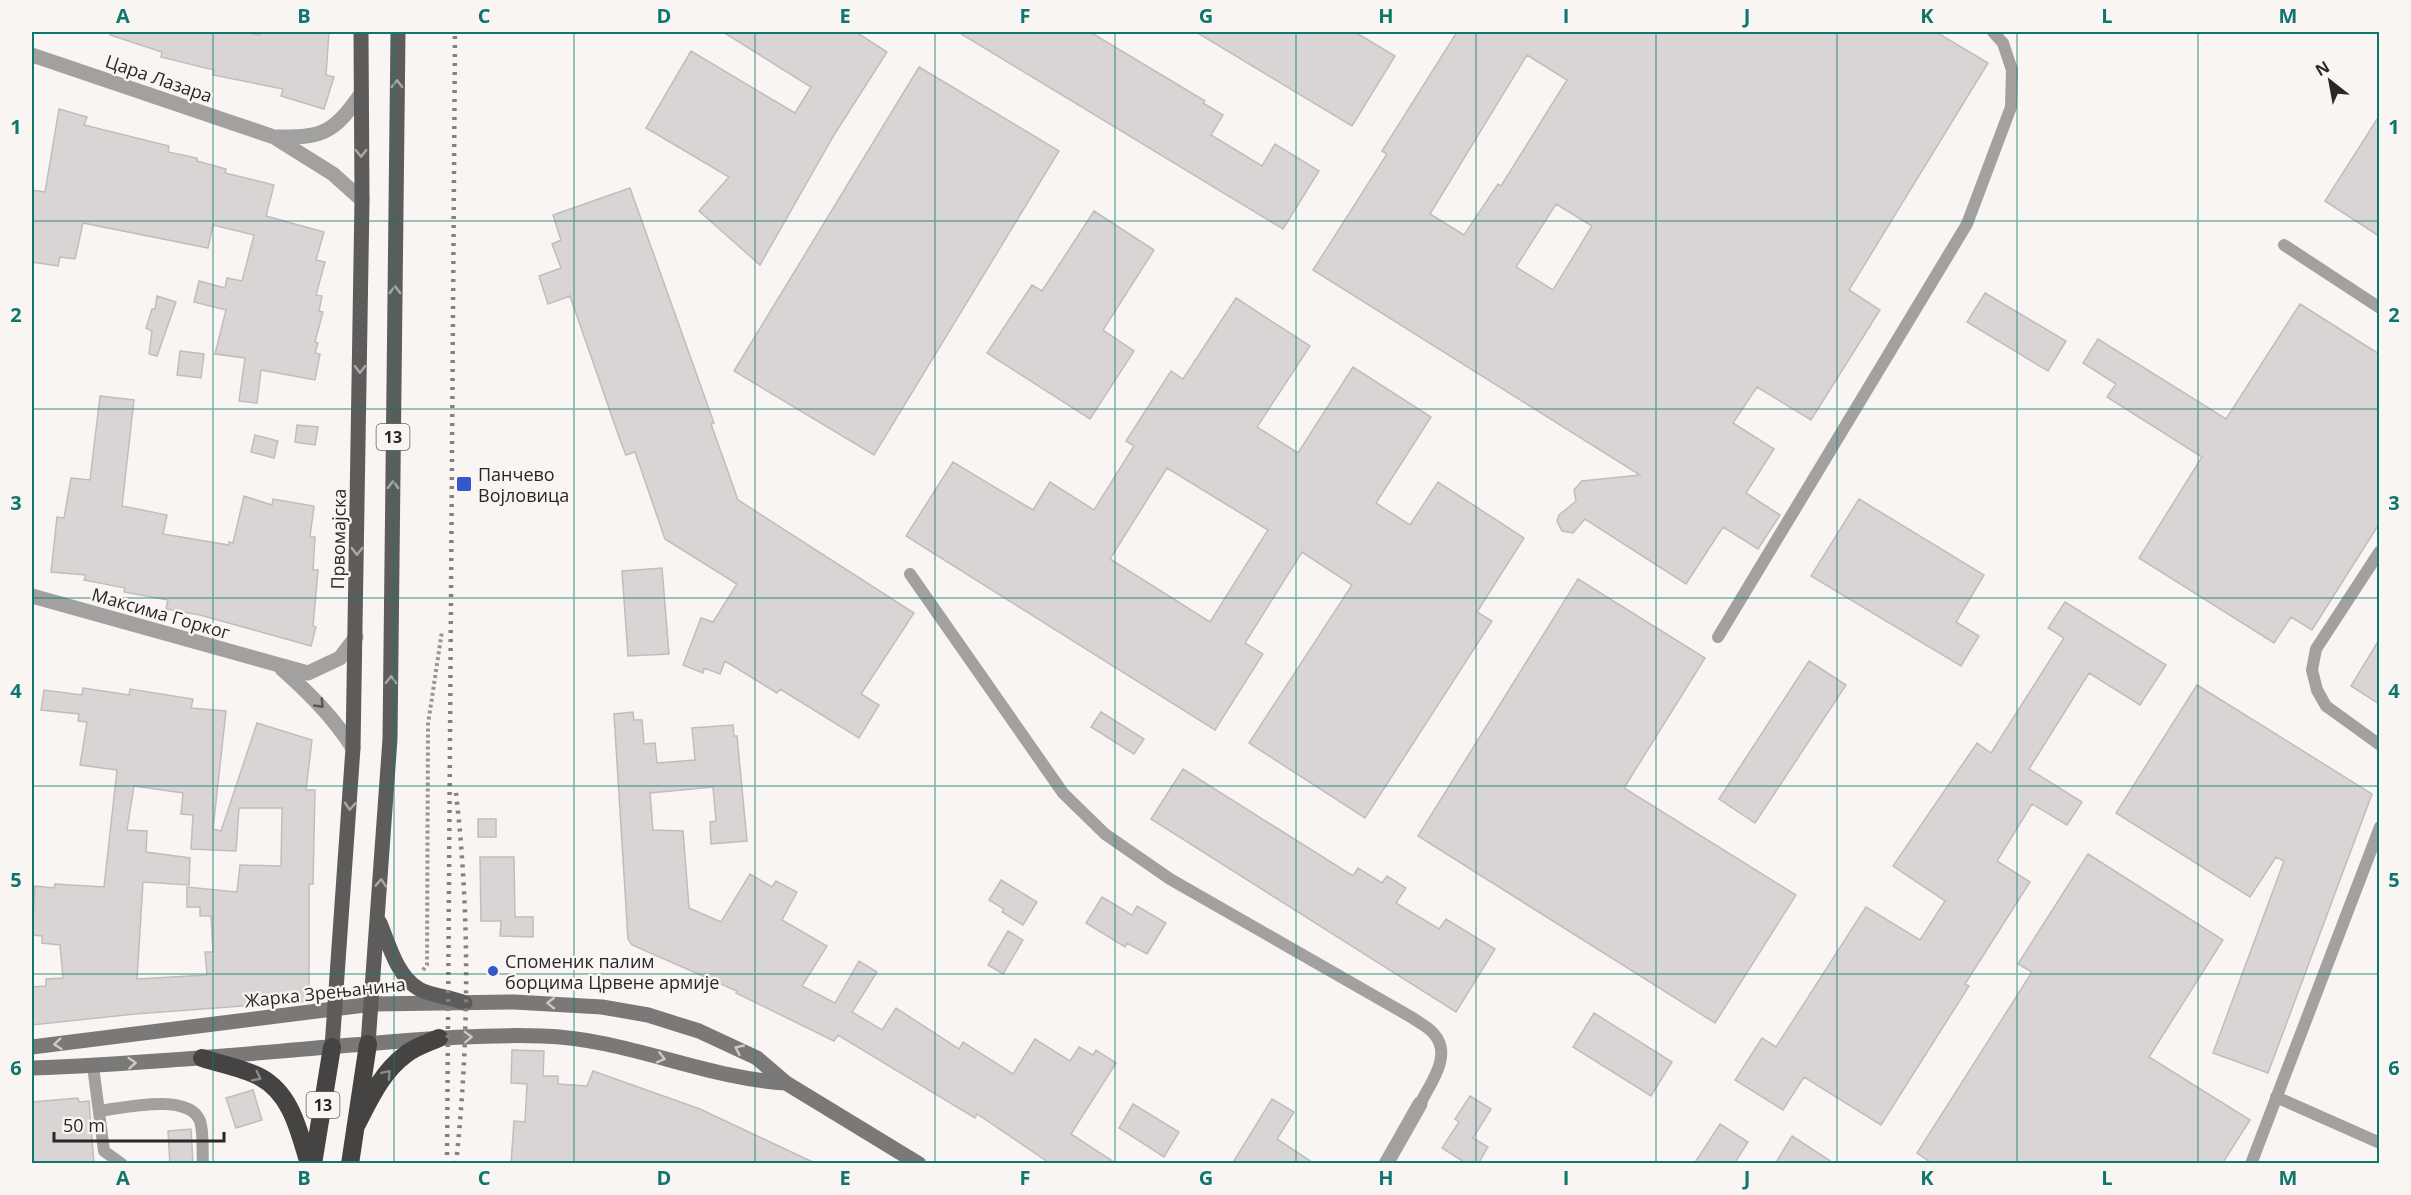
<svg xmlns="http://www.w3.org/2000/svg" width="2411" height="1195" viewBox="0 0 2411 1195" font-family="'Open Sans',sans-serif">
	<style>
		.building { fill: #d9d5d4; stroke: #c1bdbd; stroke-width: 1.5; fill-rule: evenodd }
		.lines { fill: none; stroke-linecap: round; stroke-linejoin: round }
		.path { stroke: #989694; stroke-width: 4; stroke-dasharray: 3 3; stroke-linecap: butt }
		.lane { stroke: #a2a1a0; stroke-width: 12 }
		.street { stroke: #a2a1a0; stroke-width: 15 }
		.secondary { stroke: #7a7977; stroke-width: 15 }
		.primary { stroke: #5d5c5a; stroke-width: 15 }
		.highway { stroke: #464442; stroke-width: 18 }
		.rail { stroke: #83817f; stroke-width: 4.5; stroke-dasharray: 3 6; stroke-linecap: butt }
		.oneway { stroke: #aaa8a6 }
		.oneway2 { stroke: #595857 }
		.oneway3 { stroke: #cccac8 }
		.oneway4 { stroke: #8d8b89 }
		.grid { fill: none; stroke: #0f766e; stroke-width: 1.5; stroke-opacity: 0.55 }
		.poi-dot { fill: #3159c9; stroke: #f8f5f3; stroke-width: 2 }
		.labels { text-anchor: middle; dominant-baseline: central; stroke-width: 4.5; stroke-linejoin: round; paint-order: stroke }
		.shield { fill: #f8f5f3; stroke: #676664; stroke-width: 1.5 }
		.shield-label { font-size: 16px; font-weight: bold; fill: #292827 }
		.street-label { font-size: 18px; fill: #292827; stroke: #f8f5f3 }
		.poi-label { font-size: 18px; fill: #292827; stroke: #f8f5f3; text-anchor: start }
		.neatline { fill: none; stroke: #0f766e; stroke-width: 2 }
		.grid-label { font-size: 20px; text-anchor: middle; font-weight: bold; fill: #0f766e }
	</style>
	<rect width="100%" height="100%" fill="#f8f5f3"/>
	<!-- building -->
	<path class="building" d="M110,32H244L260,35L261,32H329L326,75L334,77L324,109L281,96L283,89L213,75L214,70L161,57L162,52L110,35Z
		M723,32H856L887,52L834,135L760,265L699,211L729,177L646,128L691,51L795,113L811,87Z
		M958,32H1090L1205,101L1203,103L1223,115L1211,135L1262,166L1275,144L1319,171L1283,229Z
		M1196,32H1355L1395,56L1352,126Z
		M1457,32H1936L1988,63L1849,290L1880,310L1811,420L1757,387L1733,423L1774,449L1746,493L1780,515L1758,549L1723,527L1686,584L1585,519L1573,533L1562,531L1557,521L1559,515L1576,501L1574,490L1582,481L1640,475L1313,270L1387,154L1382,151ZM1527,55L1567,80L1501,186L1498,184L1464,235L1430,214ZM1556,204L1592,226L1553,290L1516,267Z
		M919,67L1059,151L874,455L734,371Z
		M59,109L87,117L84,125L169,146L168,152L197,158V161L226,169L225,173L274,185L266,216L324,232L316,260L325,262L316,295L322,296L319,311L323,312L315,342L318,343L315,353L320,354L315,380L261,370L257,403L239,401L245,358L215,354L226,310L194,302L199,281L225,288L227,278L242,281L254,235L213,225L208,248L83,223L75,259L60,257L58,266L32,262V190L45,192Z
		M2379,116V236L2325,201Z
		M630,188L714,423L711,424L738,500L914,613L861,694L879,705L859,738L780,689L777,693L725,661L720,674L704,668L703,673L683,665L701,618L713,622L737,584L665,539L635,452L626,455L619,437L570,296L548,304L539,276L561,268L552,244L561,240L553,215Z
		M1094,211L1154,250L1103,330L1134,351L1090,419L987,353L1032,285L1042,291Z
		M1985,293L2066,341L2048,371L1967,322Z
		M157,296L176,302L157,356L149,354L152,331L146,328L152,309H155Z
		M1236,298L1310,346L1257,427L1298,453L1353,367L1431,417L1376,503L1410,525L1438,482L1524,538L1477,612L1492,621L1365,818L1249,743L1352,585L1302,552L1245,643L1263,654L1215,730L906,536L953,462L1033,510L1050,482L1094,510L1134,446L1126,441L1171,371L1183,379ZM1167,468L1268,530L1210,622L1110,559Z
		M2300,304L2379,354V524L2312,630L2291,617L2274,643L2139,558L2202,457L2107,397L2116,384L2083,363L2098,339L2226,419Z
		M180,351L204,354L201,378L177,375Z
		M100,396L134,400L122,506L167,515L163,534L229,545V542L233,543L244,496L272,505L273,499L314,506L310,537H315L313,570H318L313,626L316,627L311,646L200,615L166,609L168,600L124,592L125,588L84,580L86,575L51,572L57,517L64,518L71,478L90,480Z
		M297,425L318,427L315,445L295,442Z
		M255,435L278,441L274,458L251,452Z
		M1859,499L1984,575L1956,622L1979,636L1961,666L1811,576Z
		M662,568L669,654L628,656L622,571Z
		M1578,579L1705,658L1624,788L1796,895L1715,1023L1418,836Z
		M2065,602L2166,665L2140,705L2089,673L2029,769L2082,802L2067,825L2032,804L1997,861L2030,882L1965,984L1969,986L1881,1125L1804,1077L1783,1110L1735,1080L1762,1038L1776,1047L1866,907L1920,940L1945,901L1893,866L1977,743L1991,753L2064,638L2048,628Z
		M2379,640V704L2351,686Z
		M1809,661L1846,685L1755,823L1719,799Z
		M2197,685L2372,794L2268,1073L2213,1053L2284,861L2276,857L2250,897L2116,813Z
		M83,688L129,695L130,689L193,699L191,708L226,711L213,829L221,831L257,723L312,740L306,790H315L313,884H309V1001L135,1014L32,1025V987L46,986V979L63,978L60,945L42,943V936L32,935L35,886L54,888L55,884L104,887L117,770L80,765L87,722L78,721L79,714L41,710L44,690L82,695ZM134,786L183,793L181,814L193,815L191,849L236,851L239,808H282L281,866L240,865L237,892L187,887V907H200V916H211L213,952H205L207,975L137,979L143,882L189,885L190,858L146,852L147,831L127,830Z
		M633,712L634,720H642L644,744L655,743L657,763L695,760L692,728L733,725L734,736H737L747,841L711,844L710,822L716,821L713,787L650,793L653,830L683,831L689,908L721,922L750,874L772,887L776,881L797,892L782,920L827,946L802,986L835,1003L859,961L877,972L852,1012L882,1030L896,1008L959,1049L963,1042L1013,1074L1035,1039L1070,1061L1079,1047L1093,1055L1096,1050L1116,1063L1071,1134L1117,1164H1051L977,1114L975,1118L838,1035L834,1041L736,993L737,991L632,945L628,939L614,714Z
		M1101,712L1144,739L1134,754L1091,727Z
		M1183,769L1353,876L1358,868L1382,883L1387,876L1406,888L1396,903L1439,929L1446,919L1495,949L1456,1012L1151,819Z
		M478,819H496V837H478Z
		M2088,854L2223,940L2149,1057L2250,1120L2222,1164H1933L1917,1153L2032,972L2018,964Z
		M480,857H514L515,917H533V937L500,936L501,921H481Z
		M1001,880L1037,902L1023,925L1002,912L1004,909L989,900Z
		M1102,897L1132,915L1137,906L1166,923L1147,954L1127,943L1125,947L1086,923Z
		M1008,931L1023,940L1003,974L988,965Z
		M1594,1013L1672,1062L1651,1096L1573,1047Z
		M512,1050L544,1051L543,1076H558V1084L587,1086L593,1071L700,1109L817,1164H511L514,1121L525,1122L527,1084L511,1083Z
		M253,1090L262,1120L236,1128L226,1098Z
		M1470,1096L1491,1109L1473,1138L1488,1147L1478,1164H1467L1442,1148L1459,1122L1455,1119Z
		M78,1098L79,1102L89,1101L94,1164H32V1102Z
		M1272,1099L1294,1112L1277,1139L1315,1164H1232Z
		M1133,1104L1179,1132L1164,1157L1119,1128Z
		M1720,1124L1748,1142L1734,1164H1694Z
		M191,1129L193,1164H170L168,1131Z
		M1792,1136L1835,1164H1775Z"/>
	<g class="lines">
		<!-- path -->
		<path class="path" d="M423,970L427,965L428,724L442,631"/>
		<!-- lane -->
		<path class="lane" d="M2284,245L2380,308
			M2380,551L2316,649L2312,670L2317,690L2326,706L2380,745
			M910,574L1063,793L1105,834L1170,879L1411,1017C1418,1022 1429,1027 1434,1034C1453,1055 1430,1084 1420,1104
			M1718,637L1967,224L2011,107L2012,70L2003,43L1993,32
			M93,1066L104,1151L122,1164
			M2276,1097L2380,1143
			M99,1111C123,1108 189,1092 200,1121C204,1133 202,1151 203,1164
			M2251,1164L2380,827"/>
		<!-- street -->
		<path class="street" d="M32,55L274,137L333,174L362,200
			M277,137C324,138 334,132 361,94
			M32,596L308,673L340,658L356,637
			M282,669C310,694 333,717 353,748
			M1386,1164L1420,1104"/>
		<!-- secondary -->
		<path class="secondary" d="M32,1047L373,1004L514,1002L602,1007L648,1015L699,1031L757,1058L786,1083L919,1164
			M32,1068C139,1064 245,1054 352,1045C415,1040 479,1034 542,1036C625,1038 703,1078 786,1083"/>
		<!-- primary -->
		<path class="primary" d="M380,923C389,945 397,976 419,989C432,996 451,997 465,1003
			M368,1044L390,739L398,32
			M332,1047L353,748L362,200L361,32"/>
		<!-- highway -->
		<path class="highway" d="M202,1058C220,1064 243,1068 260,1077C292,1094 299,1132 309,1164
			M357,1124C370,1099 382,1072 405,1055C414,1047 428,1043 439,1038
			M313,1164L332,1047
			M350,1164L368,1044"/>
		<!-- rail -->
		<path class="rail" d="M447,1164L455,32
			M456,1164C469,1041 470,916 456,793"/>
	</g>
	<!-- one-way arrows -->
	<defs><path id="oneway-chevron" d="M-2-3.5L2.5 0L-2 3.5" fill="none" stroke-width="1.6" stroke-linecap="round" stroke-linejoin="round" transform="scale(1.5)"/></defs>
	<g class="oneway">
		<use href="#oneway-chevron" transform="translate(397 84) rotate(-89)"/>
		<use href="#oneway-chevron" transform="translate(361 153) rotate(90)"/>
		<use href="#oneway-chevron" transform="translate(395 290) rotate(-89)"/>
		<use href="#oneway-chevron" transform="translate(360 369) rotate(91)"/>
		<use href="#oneway-chevron" transform="translate(393 485) rotate(-89)"/>
		<use href="#oneway-chevron" transform="translate(357 551) rotate(91)"/>
		<use href="#oneway-chevron" transform="translate(391 680) rotate(-89)"/>
		<use href="#oneway-chevron" transform="translate(350 806) rotate(93)"/>
		<use href="#oneway-chevron" transform="translate(381 883) rotate(-86)"/>
	</g>
	<use class="oneway2" href="#oneway-chevron" transform="translate(320 704) rotate(46)"/>
	<g class="oneway3">
		<use href="#oneway-chevron" transform="translate(551 1003) rotate(-179)"/>
		<use href="#oneway-chevron" transform="translate(468 1037) rotate(-2)"/>
		<use href="#oneway-chevron" transform="translate(58 1044) rotate(174)"/>
		<use href="#oneway-chevron" transform="translate(739 1049) rotate(-155)"/>
		<use href="#oneway-chevron" transform="translate(661 1058) rotate(14)"/>
		<use href="#oneway-chevron" transform="translate(132 1063) rotate(-4)"/>
	</g>
	<g class="oneway4">
		<use href="#oneway-chevron" transform="translate(387 1074) rotate(-49)"/>
		<use href="#oneway-chevron" transform="translate(257 1077) rotate(27)"/>
	</g>
	<!-- grid -->
	<path class="grid" d="M213,32V1164M394,32V1164M574,32V1164M755,32V1164M935,32V1164M1115,32V1164M1296,32V1164M1476,32V1164M1656,32V1164M1837,32V1164M2017,32V1164M2198,32V1164M32,221H2380M32,409H2380M32,598H2380M32,786H2380M32,974H2380"/>
	<!-- markers -->
	<g class="poi-dot">
		<rect x="456" y="476" width="16" height="16" rx="3"/>
		<circle cx="493" cy="971" r="6"/>
	</g>
	<g class="labels">
		<!-- shield labels -->
		<g class="shield">
			<rect x="376.5" y="424" width="33" height="26" rx="4.5"/>
			<rect x="306.5" y="1092" width="33" height="26" rx="4.5"/>
		</g>
		<g class="shield-label">
			<text x="393" y="437">13</text>
			<text x="323" y="1105">13</text>
		</g>
		<!-- street labels -->
		<g class="street-label">
			<text transform="translate(159 78) rotate(19)">Цара Лазара</text>
			<text transform="translate(338 539) rotate(-89)">Првомајска</text>
			<text transform="translate(161 613) rotate(16)">Максима Горког</text>
			<text transform="translate(325 992) rotate(-6)">Жарка Зрењанина</text>
		</g>
		<!-- poi labels -->
		<g class="poi-label">
			<text x="478" y="474">Панчево<tspan x="478" dy="21">Војловица</tspan></text>
			<text x="505" y="961">Споменик палим<tspan x="505" dy="21">борцима Црвене армије</tspan></text>
		</g>
	</g>
	<!-- border -->
	<rect width="2411" height="1195" fill="none" stroke="#f8f5f3" stroke-width="66"/>
	<!-- north arrow -->
	<g transform="translate(2330 81) rotate(329)" stroke="#f8f5f3" stroke-width="4.5" paint-order="stroke">
	<path d="M0-4.5L10 22L0 15L-10 22Z" fill="#292827"/>
	<text y="-9" font-size="16" font-weight="bold" text-anchor="middle" fill="#292827">N</text>
	</g>
	<!-- scale -->
	<path d="M54 1132v9h170v-9" fill="none" stroke="#292827" stroke-width="3"/>
	<text x="63" y="1132" font-size="18" fill="#292827" stroke="#f8f5f3" stroke-width="4.5" paint-order="stroke">50 m</text>
	<rect x="33" y="33" width="2345" height="1129" class="neatline"/>
	<g class="grid-label">
		<text x="123" y="23">A</text>
		<text x="304" y="23">B</text>
		<text x="484" y="23">C</text>
		<text x="664" y="23">D</text>
		<text x="845" y="23">E</text>
		<text x="1025" y="23">F</text>
		<text x="1206" y="23">G</text>
		<text x="1386" y="23">H</text>
		<text x="1566" y="23">I</text>
		<text x="1747" y="23">J</text>
		<text x="1927" y="23">K</text>
		<text x="2107" y="23">L</text>
		<text x="2288" y="23">M</text>
		<text x="16" y="134">1</text>
		<text x="2394" y="134">1</text>
		<text x="16" y="322">2</text>
		<text x="2394" y="322">2</text>
		<text x="16" y="510">3</text>
		<text x="2394" y="510">3</text>
		<text x="16" y="698">4</text>
		<text x="2394" y="698">4</text>
		<text x="16" y="887">5</text>
		<text x="2394" y="887">5</text>
		<text x="16" y="1075">6</text>
		<text x="2394" y="1075">6</text>
		<text x="123" y="1185">A</text>
		<text x="304" y="1185">B</text>
		<text x="484" y="1185">C</text>
		<text x="664" y="1185">D</text>
		<text x="845" y="1185">E</text>
		<text x="1025" y="1185">F</text>
		<text x="1206" y="1185">G</text>
		<text x="1386" y="1185">H</text>
		<text x="1566" y="1185">I</text>
		<text x="1747" y="1185">J</text>
		<text x="1927" y="1185">K</text>
		<text x="2107" y="1185">L</text>
		<text x="2288" y="1185">M</text>
	</g>
</svg>
